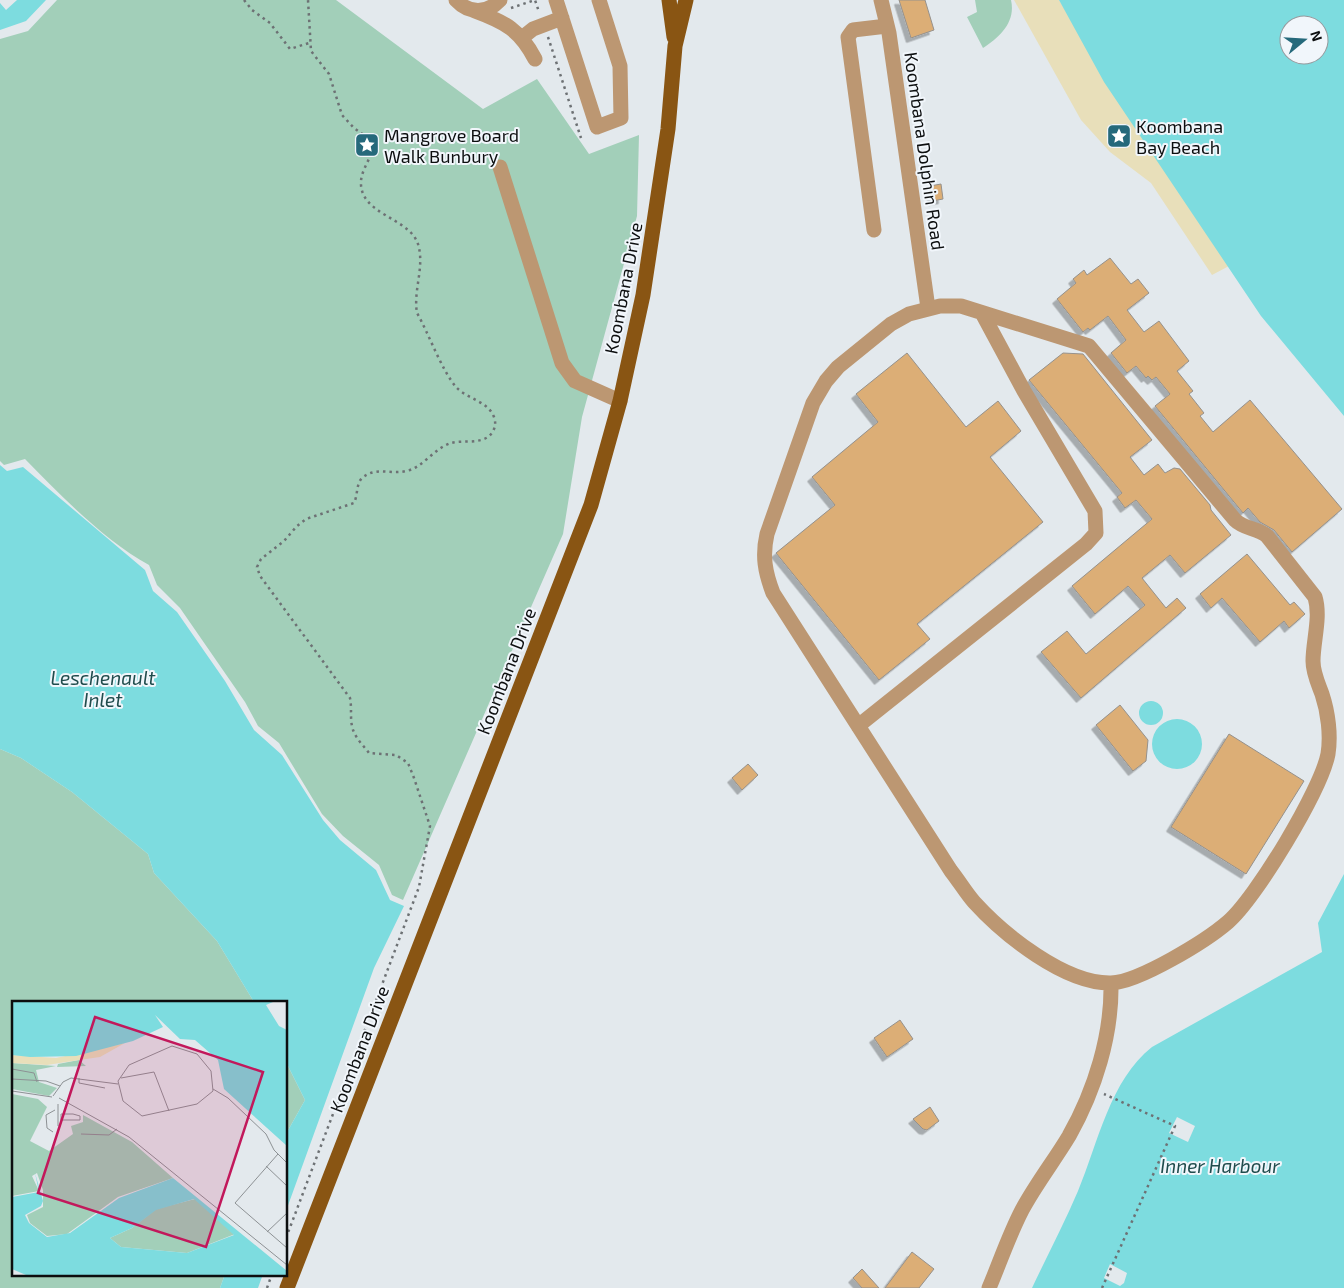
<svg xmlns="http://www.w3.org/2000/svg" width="1344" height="1288" viewBox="0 0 1344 1288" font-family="'Exo 2',sans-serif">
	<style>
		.green { fill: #a2cfb9 }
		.sand { fill: #e8dfba }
		.water { fill: #7ddcdf; fill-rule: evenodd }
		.pier { fill: #e3e9ed }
		.building { fill: #dcae76; stroke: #95918c; filter: url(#shadow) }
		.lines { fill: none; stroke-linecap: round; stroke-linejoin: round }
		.path { stroke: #6d7174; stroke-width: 2.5; stroke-dasharray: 2.5 4; stroke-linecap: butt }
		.minor { stroke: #bc9772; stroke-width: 15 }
		.major { stroke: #895513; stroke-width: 15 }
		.labels { text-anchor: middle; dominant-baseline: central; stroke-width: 4; stroke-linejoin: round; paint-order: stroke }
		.poi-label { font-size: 18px; fill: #0c0e0f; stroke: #f1f6fb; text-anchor: start }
		.street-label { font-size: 18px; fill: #0c0e0f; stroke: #f1f6fb }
		.water-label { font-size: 19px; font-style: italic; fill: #204c4d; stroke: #f1f6fb }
		.inset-road { fill: none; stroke: #8d9194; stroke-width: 1 }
		.view { fill: #c2185b; fill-opacity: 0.15; stroke: #c2185b; stroke-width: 2.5 }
		.inset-edge { fill: none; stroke: #0c0e0f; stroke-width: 2.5 }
	</style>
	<defs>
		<filter id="shadow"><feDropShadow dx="-4.5" dy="4.5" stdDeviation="0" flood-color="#0004"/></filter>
	</defs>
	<rect width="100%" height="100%" fill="#e3e9ed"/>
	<!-- green -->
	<path class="green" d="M57,0H336L483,109L537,79L589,154L639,135L637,216L582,417L563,534L403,900L392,895L379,865L343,836L322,814L279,743L258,726L245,702L180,608L157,585L149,565C105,541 60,495 25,459L4,465L0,461V39L28,31Z
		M975,0H1011C1016,22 1000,37 983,48L967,17L977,12Z
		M0,749L21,758L72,792L148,854L154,873L217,941L254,1002H14V1274H225L220,1288H0Z
		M286,1062L305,1100L286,1134Z"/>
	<!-- sand -->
	<path class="sand" d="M1014,0H1059L1229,266L1212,275L1151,183L1110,152L1081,120Z"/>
	<!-- water -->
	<path class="water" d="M17,0H46L26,21L0,30V3L6,10Z
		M1059,0H1344V416L1261,316L1104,82ZM1289,25H1319V55H1289Z
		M0,465L7,471L23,467L145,570L153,591L177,612L225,681L254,730L282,755L323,820L340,840L376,870L390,900L404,906L374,968L286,1211V1134L305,1100L286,1062V1002H254L217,941L154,873L148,854L72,792L21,758L0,749Z
		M1139 713a12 12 0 1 1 24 0a12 12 0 1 1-24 0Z
		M1152 744a25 25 0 1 1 50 0a25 25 0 1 1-50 0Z
		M1344,874V1288H1032C1047,1256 1064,1224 1078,1191C1098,1143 1110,1080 1152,1047L1322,952L1318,923Z
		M225,1274H263L258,1288H220Z"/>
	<!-- pier -->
	<path class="pier" d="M1177,1117L1195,1126L1188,1142L1169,1133Z
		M1110,1264L1127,1273L1124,1283L1120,1286L1104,1278Z"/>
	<!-- building -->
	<path class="building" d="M899,0H925L934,30L911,38Z
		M941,184L943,199L933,201L930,186Z
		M1110,258L1131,284L1138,279L1149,293L1127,310L1144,332L1159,321L1189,361L1177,371L1193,391L1189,394L1204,413L1200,416L1213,432L1250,400L1342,509L1292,552L1274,530L1260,522L1248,508L1243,513L1155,406L1170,394L1156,377L1152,380L1148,376L1146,378L1136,366L1127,373L1111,353L1126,340L1108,316L1090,330L1088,328L1083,332L1057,299L1076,283L1073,279L1084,270L1087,275Z
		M907,353L966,427L998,401L1021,431L990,457L1043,522L917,624L930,639L879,680L776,553L835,505L812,477L878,422L856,394Z
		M1063,353L1083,354L1152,440L1130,457L1144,475L1158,464L1165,473L1174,468L1180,469L1210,505L1211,510L1231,535L1185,573L1170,555L1142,578L1166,608L1177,598L1186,608L1081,698L1041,652L1067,631L1086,654L1145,605L1128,586L1095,614L1072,586L1152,519L1136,500L1125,508L1117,497L1122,493L1029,380Z
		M1247,554L1290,605L1294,602L1305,614L1289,628L1284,621L1260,642L1222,598L1211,608L1200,594Z
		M1120,705L1148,740L1146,761L1133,771L1096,725Z
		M1229,734L1304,781L1246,874L1171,827Z
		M748,764L758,775L742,790L732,778Z
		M900,1020L913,1039L887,1057L874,1038Z
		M930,1107L939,1121L927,1130L923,1129L913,1119Z
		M912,1252L934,1269L919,1288H885Z
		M862,1269L879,1288H862L853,1278Z"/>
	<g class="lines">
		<!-- path -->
		<path class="path" d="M244,0L252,10L270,23L290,49L309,43
			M511,8L535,0L539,12
			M548,37L581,138
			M286,1238L419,887L430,826L414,778L408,763L396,755L369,753C363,745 354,737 352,726C350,717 352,708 350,698L260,576L257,567L261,559L284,541L297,526L306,519L354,503C358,495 356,484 362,478C376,466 391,475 406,471C423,468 434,448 451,443C462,440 477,444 488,437C494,432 497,425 494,417C488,401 467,399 456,387C441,369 429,334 417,313C413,290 425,267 418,244C409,217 359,215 361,181C362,168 372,158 373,145L369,139L354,128L342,115L329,74L311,51L308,0
			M267,1288L272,1274
			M1102,1288L1175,1126L1104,1094"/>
		<!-- minor -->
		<path class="minor" d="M456,0C469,14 487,14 500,0
			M556,0L597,127L621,118L620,66L599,0
			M881,0L889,33L928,308
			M475,11C505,22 520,30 535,59
			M523,37L533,29L562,18
			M500,167L562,363L575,381L620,401
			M874,230L848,37L853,30L887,26
			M940,306H961L1089,346L1235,520C1244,529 1257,528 1267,536L1315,597C1321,617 1313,641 1313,661C1313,673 1318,683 1322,694C1328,712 1331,735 1328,754C1321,790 1256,898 1228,922C1206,941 1139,982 1111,983C1065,984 1004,935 974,902C966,893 959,881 951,871L773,593C765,572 762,556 767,534L813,403L826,381L838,367L891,324L909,314Z
			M858,726L1086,544L1096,533L1095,511L1024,391L982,313
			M989,1288C1000,1262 1009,1235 1022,1210C1036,1184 1054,1161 1069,1136C1095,1090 1112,1035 1111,983"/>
		<!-- major -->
		<path class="major" d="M669,0L674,37
			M287,1288L591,505L620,401L643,295L668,129L675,46L686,0"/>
	</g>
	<!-- icons -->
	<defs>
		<symbol id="sight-square" viewBox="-11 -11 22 22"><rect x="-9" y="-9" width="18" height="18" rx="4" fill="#25697b" stroke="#f1f6fb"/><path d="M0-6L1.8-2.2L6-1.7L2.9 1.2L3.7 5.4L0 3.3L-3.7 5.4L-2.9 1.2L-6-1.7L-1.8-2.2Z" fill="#fff"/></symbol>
	</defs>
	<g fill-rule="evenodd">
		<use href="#sight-square" x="1105" y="122" width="28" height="28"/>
		<use href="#sight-square" x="353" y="131" width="28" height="28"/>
	</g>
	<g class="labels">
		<!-- poi labels -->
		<g class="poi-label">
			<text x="1136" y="126">Koombana<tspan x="1136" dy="21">Bay Beach</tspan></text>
			<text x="384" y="135">Mangrove Board<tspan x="384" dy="21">Walk Bunbury</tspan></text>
		</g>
		<!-- street labels -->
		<g class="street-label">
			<text transform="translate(925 151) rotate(82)">Koombana Dolphin Road</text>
			<text transform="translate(623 288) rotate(-79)">Koombana Drive</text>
			<text transform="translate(506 671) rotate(-69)">Koombana Drive</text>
			<text transform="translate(359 1049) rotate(-69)">Koombana Drive</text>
		</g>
		<!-- water labels -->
		<g class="water-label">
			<text x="103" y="677">Leschenault<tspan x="103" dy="22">Inlet</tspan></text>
			<text x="1220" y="1165">Inner Harbour</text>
		</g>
	</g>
	<!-- overview -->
	<g transform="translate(12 1001)">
		<rect width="275" height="275" fill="#e3e9ed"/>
		<path d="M67,59L74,65L45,66L46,63ZM0,62L44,65L24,69L27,81L45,87L37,95L0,88ZM0,93L26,98L35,106L18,140L37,150L61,133L59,125L71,121V114L120,141L161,177L106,196L55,233L35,235L18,222L15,214L31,206V189L25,172L20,175L27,190L0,195ZM183,198L223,233L175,252L109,246L98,237L120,227L144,208Z" fill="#a2cfb9"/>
		<path d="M113,42L88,56L67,59L35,64L0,62V54L44,57Z" fill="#e8dfba"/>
		<path d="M0,1H261L254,4L267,25L275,29V145L212,88L206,59L183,39L168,38L143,14L151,26L121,40L64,55L18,56L0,54ZM23,172L31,200L29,205L13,214L17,222L35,236L58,232L107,197L161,177L275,270V274H14L0,268V196L27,191ZM182,198L222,234L175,252L109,246L98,237L120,227L144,209Z" fill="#7ddcdf" fill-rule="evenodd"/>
		<path class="inset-road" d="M160,45L185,53L199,70L201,90L185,103L130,115L111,100L106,80L117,64ZM0,68L22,72L25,81M67,77V82L93,87M109,77L142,71L157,110M0,78L34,80L48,85M201,88L216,97L254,133L262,149L275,162M0,90L40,96M41,95L51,81L59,77L106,83M47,97L117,136L275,264M46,103V125M49,113H61L68,115V119H49ZM41,131L35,127L34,114L43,109M69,133L97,134L105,128M266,153L223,202L275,247M254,165L275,185M255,231L275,212"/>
		<path class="view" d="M83,16L251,71L194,246L26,192Z"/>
		<rect width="275" height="275" class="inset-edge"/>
	</g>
	<!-- north arrow -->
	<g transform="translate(1304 40) rotate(72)"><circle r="24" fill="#f1f6fb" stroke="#95999d"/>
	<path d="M0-4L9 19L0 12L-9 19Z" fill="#25697b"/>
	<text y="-8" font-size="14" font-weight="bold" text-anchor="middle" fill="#0c0e0f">N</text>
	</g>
</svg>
